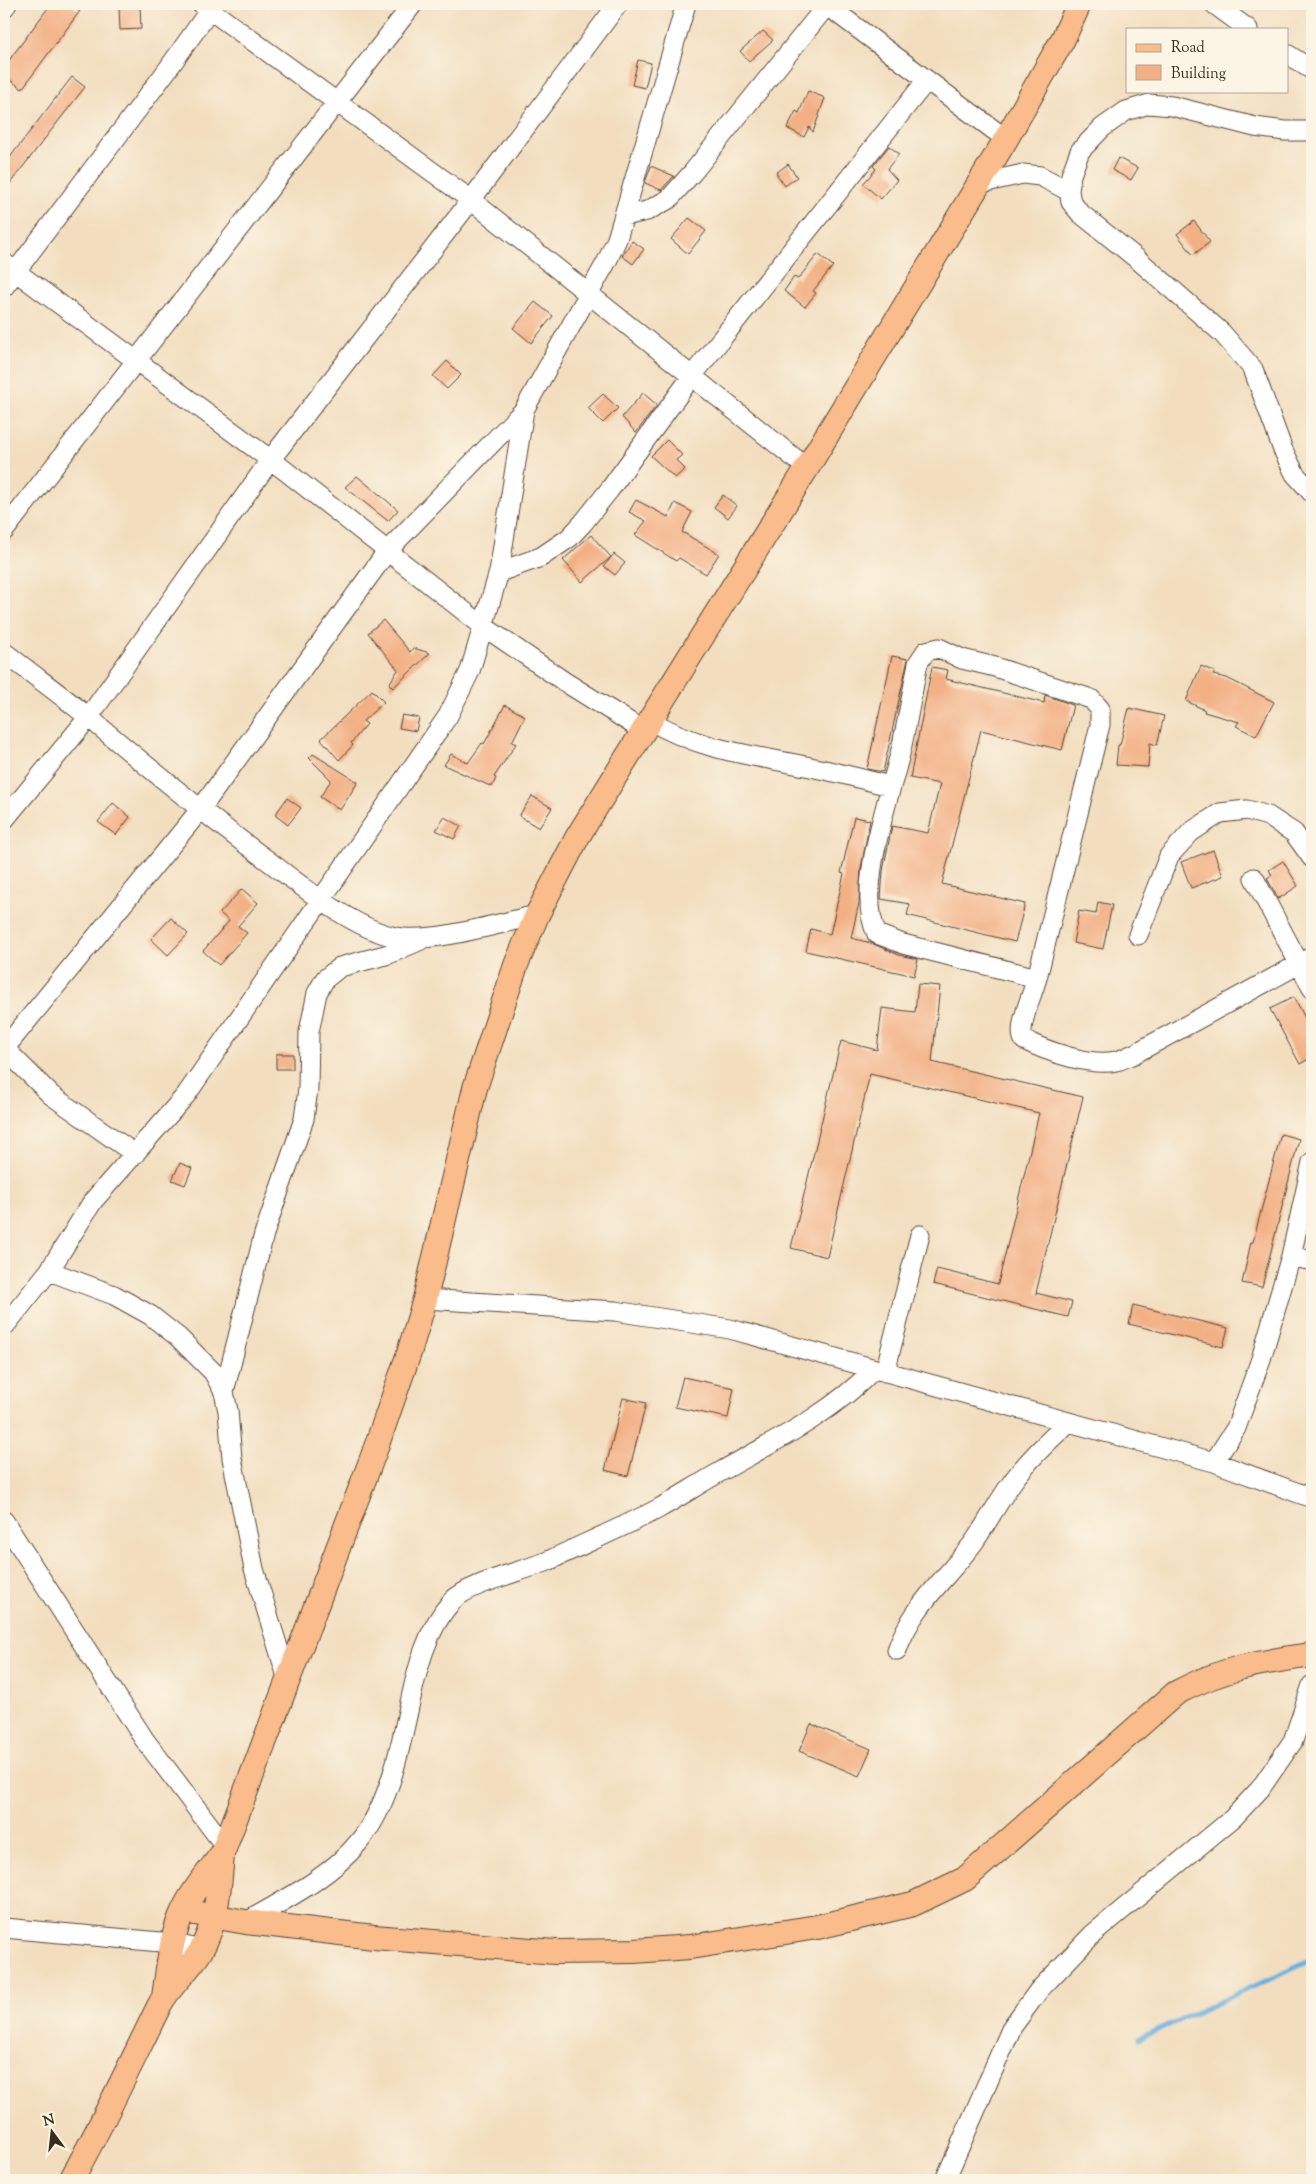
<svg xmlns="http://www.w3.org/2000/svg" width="1316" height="2184" viewBox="0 0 1316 2184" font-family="'Sorts Mill Goudy',serif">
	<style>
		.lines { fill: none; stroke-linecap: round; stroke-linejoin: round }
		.stream { stroke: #6ab0e0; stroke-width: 5 }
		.building { fill: #f3b085 }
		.minor-casing { stroke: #564536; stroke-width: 21 }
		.major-casing { stroke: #564536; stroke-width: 26 }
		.minor { stroke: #fff; stroke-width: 19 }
		.major { stroke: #f9bc8a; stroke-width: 24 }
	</style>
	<rect width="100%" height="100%" fill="#fcf5e5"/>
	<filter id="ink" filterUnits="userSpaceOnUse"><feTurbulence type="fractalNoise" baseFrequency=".02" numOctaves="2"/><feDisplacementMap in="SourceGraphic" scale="10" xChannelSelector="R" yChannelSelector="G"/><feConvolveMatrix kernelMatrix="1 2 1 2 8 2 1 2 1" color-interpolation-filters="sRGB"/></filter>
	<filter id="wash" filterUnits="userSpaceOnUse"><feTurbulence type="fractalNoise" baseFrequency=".0096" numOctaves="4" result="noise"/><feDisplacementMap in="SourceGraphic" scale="20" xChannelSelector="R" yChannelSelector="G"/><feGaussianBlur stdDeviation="1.12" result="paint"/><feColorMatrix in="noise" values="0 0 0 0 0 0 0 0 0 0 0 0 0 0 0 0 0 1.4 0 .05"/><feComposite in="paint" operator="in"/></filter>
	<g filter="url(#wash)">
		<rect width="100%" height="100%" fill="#f2debf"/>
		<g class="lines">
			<!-- stream -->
			<path class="stream" d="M1140,2038L1312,1960"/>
		</g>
		<g id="blocks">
			<!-- building -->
			<path class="building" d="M51,4H70L80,11L22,89L4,75V67Z
				M140,5L141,29L120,30L119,7Z
				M763,31L773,40L749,61L740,51Z
				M638,60L651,63L645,88L632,85Z
				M72,77L85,87L4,191V165Z
				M808,91L825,98L813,132L809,127L804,137L787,128L796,111L799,113Z
				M889,146L899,154L887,169L897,180L881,199L863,184L876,169L873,166Z
				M1118,158L1138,168L1131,180L1112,170Z
				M788,164L797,177L785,186L776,173Z
				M651,166L674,176L661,190L645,183Z
				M689,218L706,231L688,254L671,239Z
				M1194,221L1210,242L1193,255L1177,234Z
				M632,241L644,249L633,264L622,256Z
				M818,254L833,266L813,291L816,293L805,307L784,291L794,277L798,279Z
				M535,302L553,316L531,343L513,328Z
				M447,361L461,375L447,389L433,376Z
				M643,393L657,405L636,433L622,417Z
				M603,394L618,408L603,423L588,408Z
				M667,440L682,455L676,460L685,469L675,478L651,456Z
				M357,476L398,510L388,521L345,487Z
				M723,495L737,506L728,518L714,507Z
				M636,500L668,517L675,503L692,512L682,532L719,554L706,574L679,558L676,561L635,535L646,521L629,512Z
				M591,535L611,557L582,582L563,560Z
				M614,554L625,563L615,575L604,566Z
				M383,620L410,652L413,648L430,653L393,688L389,684L398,670L368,633Z
				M892,656L908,659L883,772L867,769Z
				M1201,666L1215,672L1213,675L1227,678L1274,702L1256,736L1236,726L1239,722L1204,712L1205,710L1186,701Z
				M932,667L948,670L946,679L1044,703L1045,695L1073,705L1062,750L981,730L942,884L1025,904L1015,942L907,915L910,904L881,899L883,871L892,826L928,833L940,784L910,778Z
				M372,690L384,702L363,721L367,724L351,743L353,745L339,760L321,739Z
				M505,705L525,716L512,742L516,744L494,777L496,778L492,787L444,765L451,754L468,763L482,743L484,744Z
				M1129,708L1164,716L1157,745L1150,743L1148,767L1116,765L1118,745H1120Z
				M402,715L419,718L416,731L399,728Z
				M313,754L358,782L340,810L320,797L331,780L309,758Z
				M532,796L552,808L539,828L519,816Z
				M287,798L301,808L288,825L275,815Z
				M113,803L130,817L116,835L98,822Z
				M444,817L461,826L454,839L436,830Z
				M854,817L870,820L861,868L859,903L851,938L871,943L899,955L918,959L914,976L806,951L811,929L830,934L844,874L841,873Z
				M1213,850L1223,876L1191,888L1181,862Z
				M1283,861L1298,886L1278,899L1267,878L1272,875L1269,870Z
				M242,889L258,903L238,926L247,933L219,965L203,951L229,921L220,913Z
				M1098,902L1112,905L1103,949L1073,943L1079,911L1096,914Z
				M171,918L188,934L168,955L151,939Z
				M918,984L940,986L932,1062L1083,1097L1036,1293L1072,1302L1068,1317L933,1284L937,1269L998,1284L1039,1113L870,1074L827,1257L791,1248L841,1041L877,1050L882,1008L915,1012Z
				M1294,997L1312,1031V1057L1300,1064L1270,1009Z
				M276,1054H293V1069H276Z
				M1281,1134L1299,1139L1262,1287L1242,1283L1251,1242H1253Z
				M180,1163L192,1168L185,1185L172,1180Z
				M1133,1305L1228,1328L1223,1347L1129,1324Z
				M683,1377L734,1388L728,1418L675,1407Z
				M623,1398L646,1403L628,1476L605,1470Z
				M811,1724L871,1749L859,1776L799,1751Z"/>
		</g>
	</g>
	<g filter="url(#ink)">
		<use href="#blocks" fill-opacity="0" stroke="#564536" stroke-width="1"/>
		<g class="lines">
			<defs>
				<path id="minor" d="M202,4L471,200L807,468
					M825,4L1006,139
					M1214,4L1248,29
					M4,8L7,4
					M1287,54L1312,70
					M1312,131H1285L1255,127L1172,106L1149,104L1126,111L1102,128L1080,151L1071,175L1069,191L1071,202L1080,213L1136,258L1222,333L1253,369L1283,450L1295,474L1312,493
					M977,184L1023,174L1040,176L1069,191
					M624,216L647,211L669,199L693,172L827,5
					M4,263L283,469L483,626L565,682L644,731
					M4,287L168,69L214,4
					M4,531L413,4
					M499,572L541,557L569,538L583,523L610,489L692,376L927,80
					M4,652C33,675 64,697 93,721C150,769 207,816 267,860C302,886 359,934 403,938C440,941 500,923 537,915
					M650,720C699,751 760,756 815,768C841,773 865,780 890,786
					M4,820L88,718L271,459L471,200L618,4
					M1254,878L1312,988
					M1138,935L1169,856L1191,832L1220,813L1247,810L1268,816L1294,833L1312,858
					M1037,978L903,944L877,934C855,891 889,799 900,754C907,724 912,693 918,663L926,651L939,648L962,659L995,667L1091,699L1100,709V725C1080,808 1058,891 1038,974C1035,990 1016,1027 1024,1040C1046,1051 1091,1067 1116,1061C1122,1060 1128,1056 1134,1054L1312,957
					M4,1048L51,1095L135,1154
					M4,1049L200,810L388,550L524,410
					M1291,1256L1312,1261
					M49,1271L114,1295L150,1315L178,1337L213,1372L224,1392L228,1411L232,1458L254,1569L288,1680
					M425,1299L615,1311L730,1329L1214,1462L1312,1498
					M4,1327L49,1271L93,1201L186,1095L448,716L470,671L499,572L524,410L607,261L617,239L686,4
					M885,1372L920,1235
					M224,1392L264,1234L304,1119L308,1089L309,1032L317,993L325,979L340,967L389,954L421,940
					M1214,1462L1236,1428L1261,1359L1291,1256L1312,1162
					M4,1521L144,1739L225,1846
					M897,1650C912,1606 947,1578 974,1542C988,1522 999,1500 1013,1481C1029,1459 1048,1441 1068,1423
					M246,1922C284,1900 329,1878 358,1843C389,1806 399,1753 409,1707C417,1670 426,1630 452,1601C469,1583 525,1571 550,1560C586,1543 623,1527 658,1509C679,1497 699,1484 720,1472C773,1442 831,1414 874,1369
					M4,1928L172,1943L201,1950
					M945,2180L1012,2027L1039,1990L1093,1934L1233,1818L1260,1789L1293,1741L1312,1685"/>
				<path id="major" d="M183,1911L246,1922L374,1937L555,1952L634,1951L690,1947L817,1927L913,1904L965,1879L1176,1693C1223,1668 1260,1662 1312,1655
					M164,1997C168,1970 170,1944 180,1918C189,1895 207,1874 222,1854L374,1453L409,1353L425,1299L475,1088L516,965L537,915L578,836L807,468L1006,139L1063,39L1079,4
					M71,2180C103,2123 130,2065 159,2006C169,1986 188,1971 200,1952C217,1923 219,1888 222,1856"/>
			</defs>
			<!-- minor casing -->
			<use href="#minor" class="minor-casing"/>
			<!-- major casing -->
			<use href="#major" class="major-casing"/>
			<!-- minor -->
			<use href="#minor" class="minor"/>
			<!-- major -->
			<use href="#major" class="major"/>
		</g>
	</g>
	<!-- margin -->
	<rect width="1316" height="2184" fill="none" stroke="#fcf5e5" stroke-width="20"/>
	<!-- legend -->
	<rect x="1126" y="28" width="162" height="65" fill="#fcf5e5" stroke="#afa495"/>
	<rect x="1136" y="44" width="25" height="8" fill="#f9bc8a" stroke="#afa495"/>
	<text x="1171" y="52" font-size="15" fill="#3b2a1e">Road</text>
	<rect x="1136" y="65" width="25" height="15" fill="#f3b085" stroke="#afa495"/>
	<text x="1171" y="78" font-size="15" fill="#3b2a1e">Building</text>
	<!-- north arrow -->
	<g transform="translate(52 2132) rotate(345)" stroke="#fcf5e5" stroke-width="4" paint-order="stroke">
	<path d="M0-4L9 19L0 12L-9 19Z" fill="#3b2a1e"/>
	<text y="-8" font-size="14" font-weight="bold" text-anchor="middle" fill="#3b2a1e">N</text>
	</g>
</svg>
